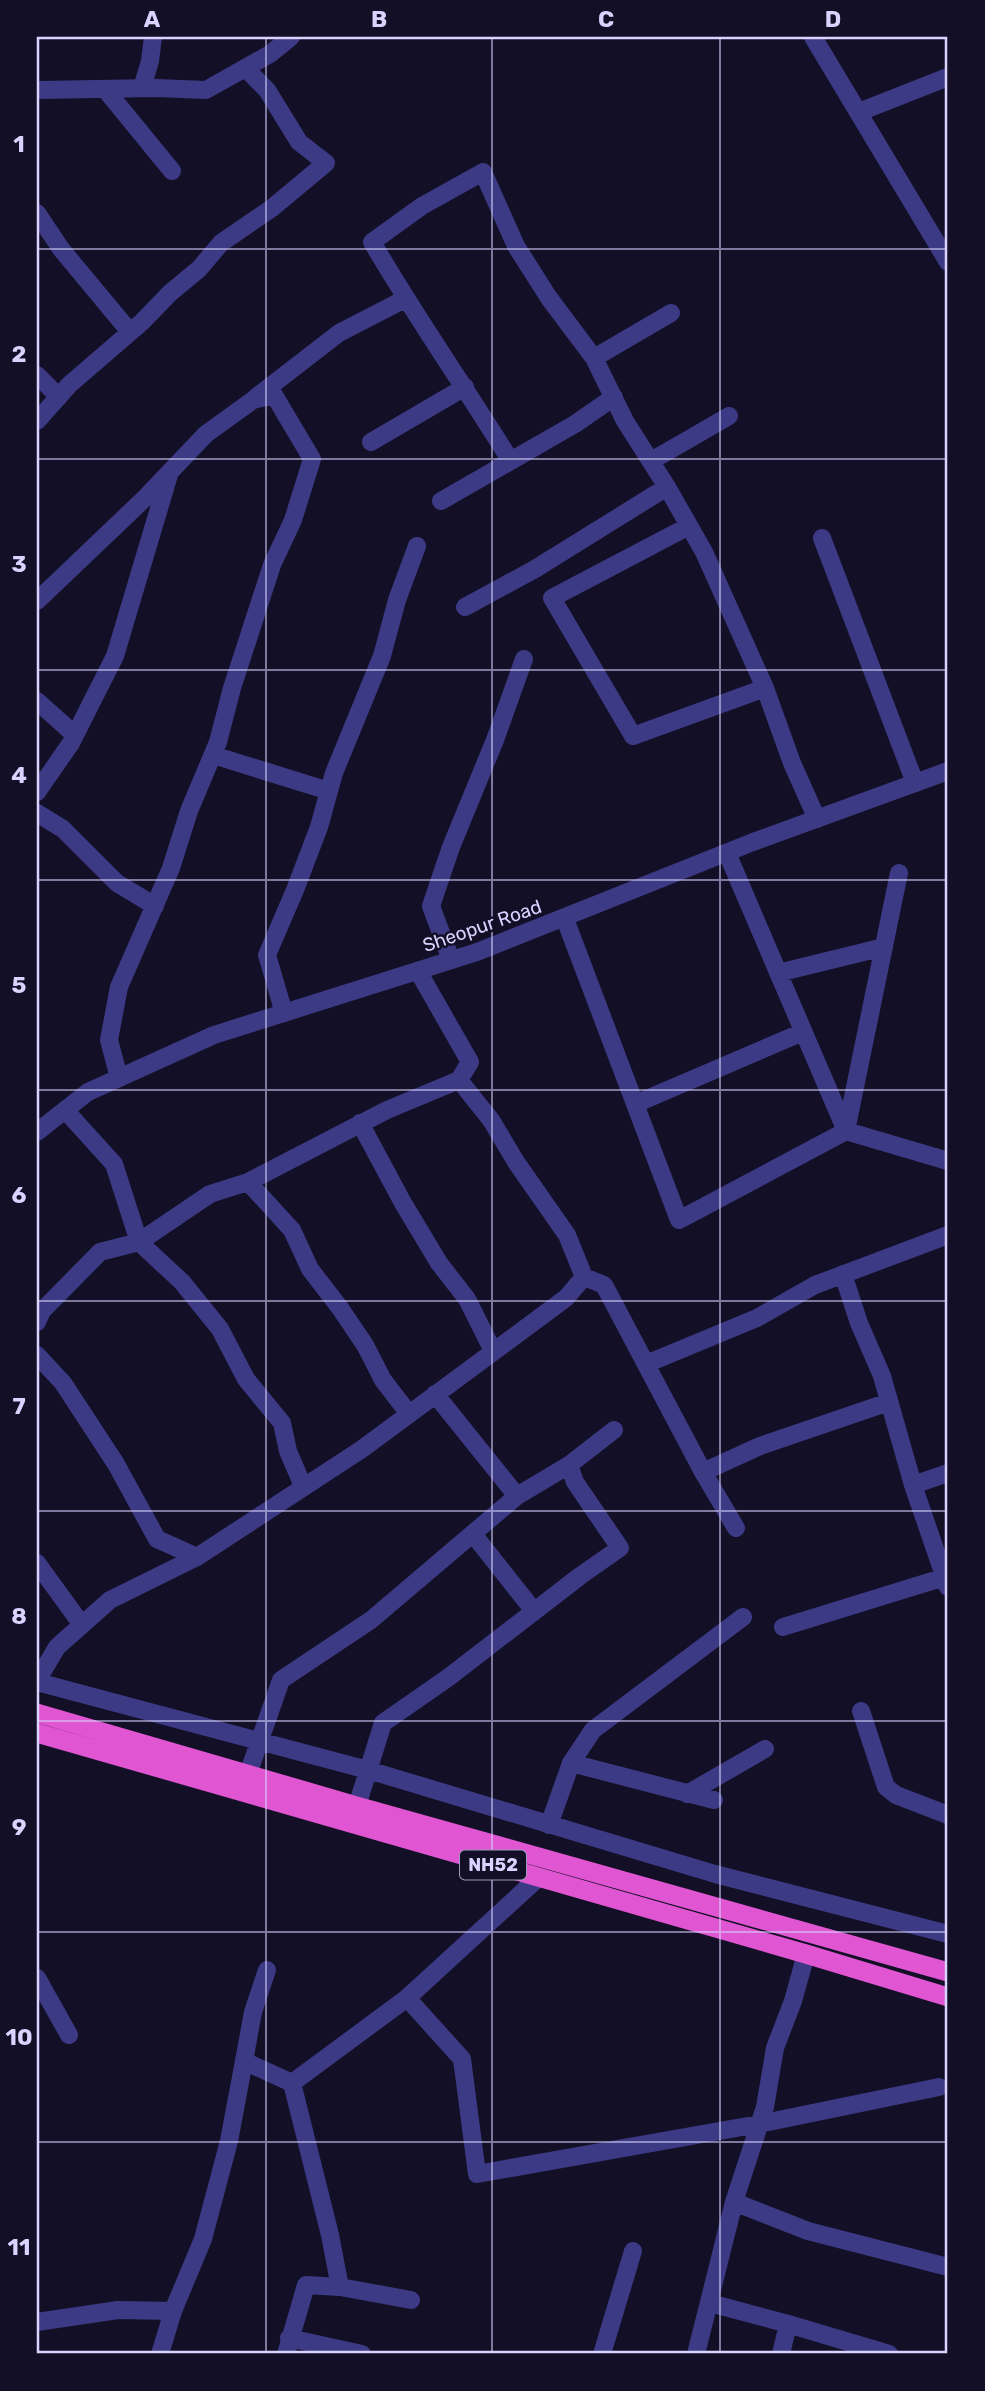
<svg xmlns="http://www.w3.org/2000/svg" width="985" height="2391" viewBox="0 0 985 2391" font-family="Rubik,sans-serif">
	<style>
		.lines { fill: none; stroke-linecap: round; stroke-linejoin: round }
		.minor { stroke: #3d3a85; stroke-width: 18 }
		.tertiary { stroke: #3d3a85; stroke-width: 18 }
		.trunk { stroke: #e055d1; stroke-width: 19 }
		.grid { fill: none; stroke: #d9d4ff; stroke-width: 2; stroke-opacity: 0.55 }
		.labels { text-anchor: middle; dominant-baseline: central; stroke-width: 5; stroke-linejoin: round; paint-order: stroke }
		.shield { fill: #130f26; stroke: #9e99be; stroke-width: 2 }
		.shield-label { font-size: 18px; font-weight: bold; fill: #d9d4ff }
		.street-label { font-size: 19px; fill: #d9d4ff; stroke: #130f26 }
		.neatline { fill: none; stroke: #d9d4ff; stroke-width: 2.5 }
		.grid-label { font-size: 23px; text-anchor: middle; font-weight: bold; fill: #d9d4ff }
	</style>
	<rect width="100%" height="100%" fill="#130f26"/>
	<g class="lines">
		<!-- minor -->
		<path class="minor" d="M813,37L948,262
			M142,88L150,61L153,37
			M105,89L172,171
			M859,112L948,77
			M37,213L61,249L130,332
			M594,358L671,313
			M37,375L59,397
			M255,398L339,333L405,299
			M37,421L69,385L142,322L170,293L199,269L221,243L272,208L326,163L299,142L267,90L245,68
			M371,442L465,387
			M510,460C465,387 415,316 372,242L422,206L483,172L516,246L549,298L594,358L625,421L667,487L704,552L765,688L792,763L817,819
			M651,461L729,416
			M441,501L575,424L614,397
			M689,526L552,598L633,736L765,688
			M822,538L915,783
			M37,601L145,498L206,434L253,400L274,395L312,459L293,520L272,565L232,688L218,742L189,811L171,868L119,987L109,1040L119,1078
			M465,607L535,569L667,487
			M37,701L75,735
			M213,755L329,791
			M37,792L71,743L115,656L169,475
			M37,813L63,829L117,883L155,906
			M899,873L846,1131L948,1161
			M565,919L679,1220L846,1131L727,853
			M451,960L431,906L451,847L495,740L524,659
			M418,971L470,1062L459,1080
			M778,973L884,947
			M284,1013L267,955L295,890L319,827L334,773L382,656L397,600L417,546
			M635,1104L803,1032
			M65,1110L114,1164L139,1242L182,1282L220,1329L246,1379L282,1423L288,1451L303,1486
			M360,1123L403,1203L439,1263L467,1299L493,1351
			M248,1182L292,1230L310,1269L340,1308L365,1345L383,1380L409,1414
			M843,1274L859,1323L882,1376L913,1485
			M584,1277L604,1285L703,1472L736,1528
			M37,1322L42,1311L100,1252L139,1242L210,1194L248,1182L387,1110L459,1080L491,1120L516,1162L567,1235L584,1277L566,1298L362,1449L197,1557L110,1600L57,1647L37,1681
			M37,1355L63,1383L116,1464L157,1539L197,1557
			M646,1364L757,1318L815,1285L948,1235
			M435,1394L517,1496
			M703,1472L760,1446L889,1402
			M948,1473L913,1485L948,1587
			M473,1534L534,1611
			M37,1563L82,1625
			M783,1627L945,1577
			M37,1682L368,1770L715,1874L948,1934
			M861,1711L886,1787L896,1795L948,1815
			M571,1763L714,1800
			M248,1774L281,1680L371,1620L517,1496L569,1465
			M687,1794L765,1749
			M357,1806L383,1723L449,1677L580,1576L620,1548L575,1482L569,1465L614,1430
			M549,1825L571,1763L593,1730L743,1617
			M37,1978L69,2035
			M407,1998L462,2059L477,2174L759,2124L939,2087
			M244,2061L253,2012L267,1970
			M734,2202L808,2231L948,2267
			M340,2287L411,2300
			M710,2303L788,2324
			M37,2322L118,2310L173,2311
			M289,2338L362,2354
			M286,2354L306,2285L340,2287L330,2235L292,2083
			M602,2354L633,2251
			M696,2354L734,2202L765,2107L775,2048L793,2001L806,1954
			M781,2354L788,2324L889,2354"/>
		<!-- tertiary -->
		<path class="tertiary" d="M37,90L156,88L206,90L270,54L291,37
			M37,1132L88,1092L214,1035L477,952L753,842L948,771
			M160,2354L173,2311L203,2239L229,2141L244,2061L292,2083L407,1998L538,1878"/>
		<!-- trunk -->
		<path class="trunk" d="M37,1713L357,1806L948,1972
			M37,1733L806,1954L948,1997"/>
	</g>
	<!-- grid -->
	<path class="grid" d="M266,37V2354M492,37V2354M720,37V2354M37,249H948M37,459H948M37,670H948M37,880H948M37,1090H948M37,1301H948M37,1511H948M37,1721H948M37,1932H948M37,2142H948"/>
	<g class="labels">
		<!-- shield labels -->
		<rect class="shield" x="460" y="1850.5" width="66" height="29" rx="5"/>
		<g class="shield-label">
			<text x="493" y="1865">NH52</text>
		</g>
		<!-- street labels -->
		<g class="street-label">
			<text transform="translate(482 926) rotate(-19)">Sheopur Road</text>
		</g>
	</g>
	<!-- border -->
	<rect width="985" height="2391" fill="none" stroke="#130f26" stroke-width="77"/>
	<rect x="38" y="38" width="908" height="2314" class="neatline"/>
	<g class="grid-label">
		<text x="152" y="27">A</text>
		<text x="379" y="27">B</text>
		<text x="606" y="27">C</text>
		<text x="833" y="27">D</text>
		<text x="19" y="152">1</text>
		<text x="19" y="362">2</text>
		<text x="19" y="572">3</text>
		<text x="19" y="783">4</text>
		<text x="19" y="993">5</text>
		<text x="19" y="1203">6</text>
		<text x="19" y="1414">7</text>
		<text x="19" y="1624">8</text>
		<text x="19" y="1835">9</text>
		<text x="19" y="2045">10</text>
		<text x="19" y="2255">11</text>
	</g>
</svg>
